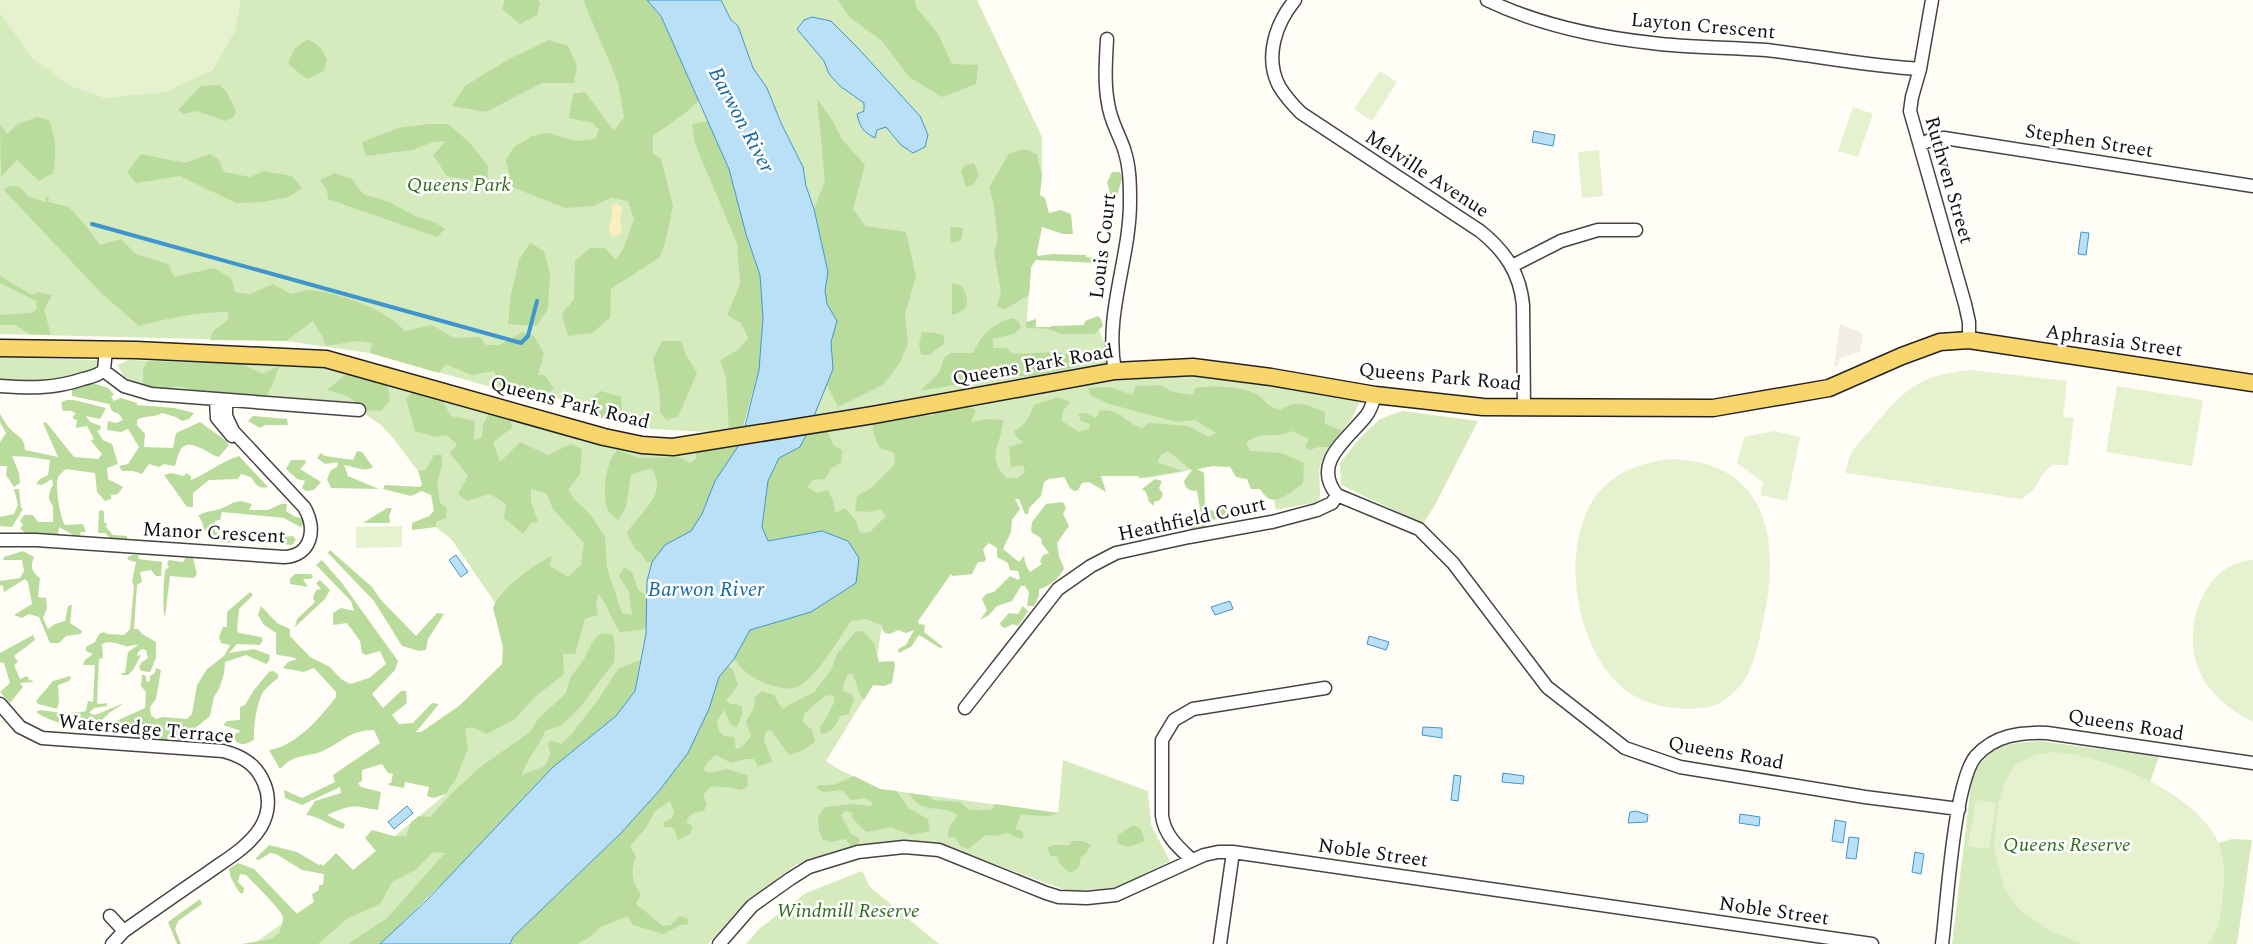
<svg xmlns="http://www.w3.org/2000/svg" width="2253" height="944" viewBox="0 0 2253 944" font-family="Spectral,serif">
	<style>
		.green { fill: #d5ebbd }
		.forest { fill: #b9dc9c }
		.sand { fill: #fbeec1 }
		.pitch { fill: #e6f2cf }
		.plaza { fill: #f1ede2 }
		.water { fill: #b9e0f7; stroke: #3f96cf }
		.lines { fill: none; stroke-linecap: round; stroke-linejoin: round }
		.stream { stroke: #3f96cf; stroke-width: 4 }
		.minor-casing { stroke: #444; stroke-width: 15 }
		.major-casing { stroke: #222; stroke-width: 19 }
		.minor { stroke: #fff; stroke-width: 12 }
		.major { stroke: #f9d66b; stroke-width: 16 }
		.labels { text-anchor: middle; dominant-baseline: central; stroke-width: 5; stroke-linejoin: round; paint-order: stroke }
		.street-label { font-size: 20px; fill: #111; stroke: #fff }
		.park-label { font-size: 20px; font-style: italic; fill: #2f6b1f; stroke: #fff }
		.water-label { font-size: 21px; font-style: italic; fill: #1768a6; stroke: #fff }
	</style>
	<rect width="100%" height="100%" fill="#fffdf5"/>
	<!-- green -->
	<path class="green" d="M0,0H647L708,121L729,169L763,318L729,433L650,429L534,390L509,392L370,353L286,341L0,334Z
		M721,0H977L1042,137V176L1034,235L1026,328L1099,330L1114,366L1271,377L1359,401C1354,425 1330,439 1321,463C1316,476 1324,492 1317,504L1312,503L1276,510L1268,469L1213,466L1148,478H1139V476L1079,475L1031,481L948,577L914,626L882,625L873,684L826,761L840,770L880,789L1058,813L1063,760L1148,791L1151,825L1170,861L1116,888L1068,891L940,844L889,842L797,864L743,905L708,944H510L620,834L719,677L734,659L768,541L828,271L814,209L806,186L803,167L781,122L767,88L753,68L738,26L731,20Z
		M0,357L98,360L99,368L51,381L0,380Z
		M128,360L326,367L640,453L696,452L710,447L647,581L646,634L635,691L380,944H253L319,898L445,795L416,765L531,655L452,540L436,527L437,496L393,438L381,425L359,410L355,402L159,391C141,386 125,385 118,365Z
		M1402,411L1478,421L1435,505L1423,524L1341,485L1340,463L1359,439L1380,419Z
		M2040,741L2159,757L2150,782L2197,813L2218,843L2232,839L2252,840L2237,944H1952L1972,776C1993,744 2003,744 2040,741Z
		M862,871L870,887L939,944H746L760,928L806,893Z"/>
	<!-- forest -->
	<path class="forest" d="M505,0H538L540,4L537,15L520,24L502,9Z
		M583,0H647L661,16L699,101L684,114L653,136V154L661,159L673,206L665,243L660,257L611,289L610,318L592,333L568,336L562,314L574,299L575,261L590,248H605L616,260L624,247L634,219L628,201L612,198L593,206L565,208L512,187L506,160L514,147L532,136L548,133L576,141L595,139L599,130L593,123L569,118L573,94L585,92L614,131L624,117L618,82Z
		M838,0H915L916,7L938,34L952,64L978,65L976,84L942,97L909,77L882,41L849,17Z
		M308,39L321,48L327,60L324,71L307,79L288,64L294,49Z
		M549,40L568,46L577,66L574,83H542L486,112L452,106L465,86L509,59Z
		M219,85L226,91L236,111L233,118L225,121L197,111L184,114L178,110L201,86Z
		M817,99L833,121L841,138L865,165L853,209L865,226L906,232L916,276L905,314L908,343L900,363L883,385L838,407L826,383L833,369L831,342L837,321L827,304L825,291L828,271L814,209L825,181Z
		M37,117L49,120C56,138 57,154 53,173L39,181L17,160L1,177L0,124L7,134L18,124Z
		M708,121L729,169L746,234L760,275L763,318L759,370L742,431L729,433L726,377L720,360L738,350L748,338L741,323L727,315L740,284L737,243L695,144L692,124Z
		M428,124H448L470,143L488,166L487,184L447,176L433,155L446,141L433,142L413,150L366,156L362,142L398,128Z
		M1024,149L1037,154L1042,176L1040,195L1045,198L1049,213L1061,210L1071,214L1073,234H1063L1042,227L1037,252L1038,256L1052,254L1086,255V257L1105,259L1107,264L1105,268L1101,266L1097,267V263L1036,260L1031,267L1029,295L1004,310L997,306L1001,292L994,253L998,238L993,201L989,187L1009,154Z
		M141,154L185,163L210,154L218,159L224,172L250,177L264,171L292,176L302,188L289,197L263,202L236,203L180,176L136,183L127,172Z
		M974,163L979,175L973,185L966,187L961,171L965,165Z
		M1112,172H1120L1122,178L1117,196L1114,198L1111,197L1107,182Z
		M335,173L352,179L363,194L389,202L415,216L436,223L445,229L437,237L328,199L327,191L320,180Z
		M9,186L20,187L29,197L46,202V197H49L48,202L69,207L86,226L100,245L121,239L136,254L168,264L174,277L214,268L231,278L235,292L250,294L273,284L291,294C297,293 304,290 310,290C340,293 385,309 405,331L432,325L454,338L480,337L486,345H499L523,332L534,336L544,354L538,375H545L554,389L545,394C528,388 517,394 501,390L494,371L471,375L446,364L439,373L370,353L372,343L357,341L326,346L322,336L313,321L286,341L210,340L213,331L228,320V312C197,312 169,318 139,326L102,294L4,190Z
		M950,227L963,228L961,240L951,243Z
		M530,243L544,251L550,274L548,309L536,326L508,324L511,295L519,260Z
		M0,276L32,295L38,292L52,295L44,309L51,335L30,334L15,325H0V315L31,313L37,309L36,301L0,283Z
		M952,283L962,286C970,302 970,309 952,315Z
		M1098,316L1101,319L1103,326L1094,334H1062L1048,329L1026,328V322L1036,319V327H1050L1051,326L1084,325L1085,321Z
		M1013,318L1019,322L1021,328L1013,334L993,339V348H1006L1013,354L1057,352L1078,357L1080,366L1030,377L1011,375L920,391L939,373L944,358L951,353H973C981,335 994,322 1013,318Z
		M922,332L936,333L944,336V344L929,355H921L919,344Z
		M662,341H681L686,355L697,373L678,417L667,420L660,413V397L653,359Z
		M148,361L242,364L263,374L279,366L274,381L266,397L215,394L176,386L159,391L143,386V369Z
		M350,371L383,381L388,388L390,401L381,411L366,410L347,396L327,390Z
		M92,383L108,388L114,394L111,397L114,401L121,398L137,403V405L175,408L194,413L189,419L182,421L176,417L162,413C154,418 145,415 137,420V425L145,434L144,447L173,448L176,433L200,422L225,440L229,445L219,457C209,455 188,435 180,451C178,455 176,461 175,466L164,464L159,467L149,464L142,474L133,471H122L119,466L128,464L139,447L128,429L121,432L107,430L108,421L116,423L123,420L119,414L112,411L109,404L72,396V389Z
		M1160,385L1173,392L1193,395L1195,388C1211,385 1244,386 1258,395C1268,402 1263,405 1280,410C1299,399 1305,404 1325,412V424L1341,430L1329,447H1319L1309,450L1305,446L1309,439L1292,431C1275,440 1264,429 1246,443L1250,451L1281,453L1304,463L1303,483C1295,489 1278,505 1268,498C1265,496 1262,492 1260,489H1251L1247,479L1236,477L1230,467L1213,466L1197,469L1204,473L1205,505L1212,511L1236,506L1259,505V508L1252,510L1209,521L1203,529L1198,530L1185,527L1180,523L1181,519L1201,515L1197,491C1189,491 1185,488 1184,481L1192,470C1180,463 1178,457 1167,451L1161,455L1157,462L1183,471L1139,478V476H1101L1106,492L1089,482L1082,483L1078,490L1074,491L1070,488L1064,477L1049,479L1044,482L1041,496L1029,508L1028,514H1025L1019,499H1015L1020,509L1012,520L1011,532L1003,549L1019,562L1024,556C1025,563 1026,566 1030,572L1042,564L1040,561L1043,555L1049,553L1042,544L1041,538L1031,532L1032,522L1046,504L1063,502L1066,508L1063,514L1069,526L1057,543L1059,556L1064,568C1061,577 1047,588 1039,589V596L1034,606H1027L1029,592L1025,586H1021L1012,601L997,606L989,615L980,620L987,610L982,599L986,594L994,592L1010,576L1018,580L1020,578L1018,571L1010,570L1008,563L997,557V548L989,543L983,549L986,559L984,562H978L972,574L953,576L951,574L918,621L919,624L925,625L924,632L943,647L940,648L919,635L911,647L899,653L898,649L906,645L914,630L906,633L898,630L890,634L885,633L882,629V625L865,619L851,621C839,638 815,682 794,688C785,690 776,686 768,684C753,679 743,671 734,659L750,630L773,624L822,531L768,541L762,527L768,481L779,458L800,447L808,431L826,428L834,446L842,450L841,463L831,468L825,479L813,480L807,487L817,493L828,490L834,503L835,513L845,508L856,521L860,533L870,532L886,516L880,509L868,512L855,511L857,496L870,489L895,464L894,453L880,448C875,438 871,430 874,419L914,412L932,416C945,406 961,402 976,410L971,422L987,419L1003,420C1002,445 985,455 1006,478H1018L1025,472L1023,465L1011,467L1009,447L1024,442L1017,438L1014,431C1025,426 1030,416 1034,405L1058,397L1070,402L1063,411L1062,421L1079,432L1089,429L1090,424L1081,421L1078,414L1086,413L1096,418L1100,410C1124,411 1123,422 1142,428L1149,423L1188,426L1209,437L1216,433L1195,420L1176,422L1109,404L1090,395L1088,388L1111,387L1132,395L1136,386Z
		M601,391L621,397L622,416L608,420L593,415L590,399Z
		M412,392L442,400L451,416L475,421L474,440L482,437L483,425L490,411L508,416L513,427L493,442L500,462L520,442L548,455L571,444L582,449L580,474L568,490L575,500L590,514L605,537L607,568L622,613L632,615L629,592L619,576L624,567L632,572L638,590L647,596L646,627L641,630L620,632C611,620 608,605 598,593L596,606L598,615L585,619L575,654H563L564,674L535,697L514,720L487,734L472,727L465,729L468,749L455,781L445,794L434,798L427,796L429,787L405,782L404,788L388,785L389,783H391L393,774L388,773L382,764L362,770V781L358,783L361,787L381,792L378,810C351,806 355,803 327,815L345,824L343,829C330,826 319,816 306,815L315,801L341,793L340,787L302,805L285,798L284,790L302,798L335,782L333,775L380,743L374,730C350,730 342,742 323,751C305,758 295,753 280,769L269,750C296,746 320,718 336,697V692L314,668L304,672L283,668L288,662L297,659C289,655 282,657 276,654V633L264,625L258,615L261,606L277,623L290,629V636L310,657L330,667L341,679L350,684L369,678L386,664L380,651L366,655L362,653L360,641L347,623L333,625V613L341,608L354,611L351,601L316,565L322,560L342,583L398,661L395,670L372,694L383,708L401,691H406L407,703L392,715L399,724L413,723L432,703L439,704L416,732H421L459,706L502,664L503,647L493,608C500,589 534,564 552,556L550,566L568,577L581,565L584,543L553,509L546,493L531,489V501L538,522L531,523L523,534L504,518L506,504L490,494L467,501L458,494L468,476L450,453L457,444L446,435L436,437L415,431L406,399Z
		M66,400H74L106,408L100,419L86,416L90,422L101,426L100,430L97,431L103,440L112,444L118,464L107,468L108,479L123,487L118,494L111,495V499L105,501L97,492L95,473L66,469C63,472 59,474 58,478C55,487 60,518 65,525L83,524L86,532H81L79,536L73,535L59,527L58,534L25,533L20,528L23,525L20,521L24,515H33L38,522H53V506C47,499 48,493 53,485L52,479L42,485L36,484L40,479L48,475L50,460L30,457L12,456L19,473L20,483L14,487L6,475L7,466H0V442L6,433L0,422V414C3,419 6,424 9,428C17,436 25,438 25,450L58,457L43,423L46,422L74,457L98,459L102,454L91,441L94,439L87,426L76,428L77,420L73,419V416L76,414L72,411H63L61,403Z
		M253,416L287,419L288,425H265L260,428L248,421Z
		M741,442L715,481L702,514L691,531L665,545L652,562H646L642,554L635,549L627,533C639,512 670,494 651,468L631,475L626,507L618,520C616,518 611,515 609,512C601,498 605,460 618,450L639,458L679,457L691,463L696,458V452Z
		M357,451L362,452L373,467C365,473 354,466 344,465L348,476L379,489L331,488L327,479L331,470L337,467L338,462L325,464L317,458L321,453L325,456L353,460Z
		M434,455H442V466L437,482L440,503L447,508L446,518L436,522V527L412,530V523L429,516L434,511L431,495L422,491L411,496L383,489L385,485L420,487L422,484L418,471L426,470Z
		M239,456L268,487C258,489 256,485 251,477L241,474L238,479L209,480L193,493V507H187L164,475L171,473L184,476L186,473L191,476V480C208,473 222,461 239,456Z
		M291,460H305L306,463L300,469L321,482L314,490L306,491L302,488L305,481L297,479L286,469Z
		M1155,479L1162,481L1159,488L1163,494L1160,500L1154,502V506L1149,502L1146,492L1142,489Z
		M14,489H19L21,508L23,509L12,527L0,526V517L14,514L18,505Z
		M241,501L252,504L249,510H268L281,504H287L286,511L295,517L304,518L305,524L300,527L284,518L222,512L220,520L215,521V532L283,537L293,536L296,540L292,545L240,540C229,545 210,543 205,530C202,525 203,521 198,516C206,510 214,512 222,508C230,505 232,502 241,501Z
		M387,508H392L389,516L390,523H363Z
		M102,510L104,512V523H107L106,527L113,535L127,536V539L110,538L105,533H98L99,511Z
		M330,550L372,587L381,600L416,636L437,613L444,614L428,639L426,650L419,651L402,646L374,601L328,553Z
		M23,551L34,557C30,567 32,572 40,578L38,597L46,598L47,608L43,618L48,629L55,624L65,621L68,606L72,605L70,623L82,631L81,634L66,636L59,643H50L39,617L29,614L22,618L14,615L32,604L28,582L25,579L4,592L3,586L0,585V581L20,578L24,571L22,560H3L4,557Z
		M132,555H138L139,559L162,562L161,576H156L151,570L140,572L142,582L137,585L134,629H138L142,634L156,642V658L150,672L141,671L139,667L142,662L148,658L146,650L142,649L138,652L137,656L141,655L133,670L128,675H122L121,673H125L128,652L138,645C133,644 130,647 125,646C118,644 110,640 102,644L103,658L99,659L97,702L98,704L107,703V706L94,708L89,713L95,715L124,703L109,713L96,726L86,723L80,717C69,730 48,720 36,712L40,710C56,712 70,715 86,711L88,701L93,702L95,665H83L85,660L93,654L86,651V647L95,642L99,634L104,632L107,634L124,635L130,629L134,586L132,582L136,562L128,560V557Z
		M186,557L193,558L197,574L194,578L170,576L165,617C162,608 164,581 165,570L169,567L167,564L169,560L183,562Z
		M295,574H311L313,577L310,579H303L308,587L290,584V579Z
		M320,580L330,590L325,599L295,627L297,619L315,602L313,598L316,590L321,589L316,583Z
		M250,592L253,595L239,609L237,631L239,633L261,637L263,640L260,645L237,644L229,653L254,649L270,655L269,661L266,664L246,655L225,662L224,674L219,689L214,697L210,716L194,729C196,750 154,740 142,739L135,736L132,728L105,726L145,708L146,692L141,686L142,675H145L147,682L150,681V676L155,673L156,668L161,670L156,699L150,707L151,715L156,719L163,717L187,719L192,714L197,685L207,669L224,656L230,645L221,643L219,637L223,627H227V612Z
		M1023,606L1028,611L1018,626L1013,624L1005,628L1001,626L1000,623L1009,613L1018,614Z
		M863,631L874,643L879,662L894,661L895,665L892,683L884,686L873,685L864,700C857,693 858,683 852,674H848L844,682L843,691L852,695L854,700L849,714L840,716C836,726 832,733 821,734L820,727C828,719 828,711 835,702L833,695L825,696L804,714L803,722L812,730L815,741C807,749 799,752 789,755L771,730L766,731L764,740L772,761L758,767L754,759H744L731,763L716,755L710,760L703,769L709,773L726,769L747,775L748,786L741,790C731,786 722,788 712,786L703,794L707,804L704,811C694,812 690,813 686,822L693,827L690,834L678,840L674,829L670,827H664V822L672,818L674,811L670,801L655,811L646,828L630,846L636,857C630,871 632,882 641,894L636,904L663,926L671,925L679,916L687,918L689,924L681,925L663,934L633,925L627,916L601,927L590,937L577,944H510L513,937L620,834L659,791L709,709L719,677L728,666L733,670L738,685L726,701L730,704H736L742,707V715L737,727L731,725L724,710L717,721L719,731L724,736L734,737L736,749L742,747L751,736L746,722L754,707L755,697L762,691L774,695L782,709L814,692L831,670L837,654L855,632Z
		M601,633L613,635L615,648L614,662L578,710L562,725L545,731C539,747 527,758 522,775L545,766L550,754L548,743L551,740L561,744L569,737L598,700L618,669L640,660L635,691L616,716L553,767L485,841L385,940L380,944H348L387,918L445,853L433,852L415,870L392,882L380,904L348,918L318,944H242L271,939L279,933C281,928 283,922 283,917C282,911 253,882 246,875L240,874L238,882L244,888L243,894L239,892L231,878L229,869L238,863L254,869L297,914L314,902L312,894L319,890V885H323L324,874L302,870L276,854L270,853L259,860L255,859L269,845L297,852L319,865L321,864L323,866L336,853L353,870L376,851L365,838L372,830L394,836H406L411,822L419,816L430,817L451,794L479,768L530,732L538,719L566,693L570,678L584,659L593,641Z
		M33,635L35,640L14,656L18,662L14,665L20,679L27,676L30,681L32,680L33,682L20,683L23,687L10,703L0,692L10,683L4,663L0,662V653Z
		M273,671L278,674V678C273,682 267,687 263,692C257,702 253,729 254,740C246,744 242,747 235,740V734L241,731L223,725L227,721L240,720V707L245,705L254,690L269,672Z
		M70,676L71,678L69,681L58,685L59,702L57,709L38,704L36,701L53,681Z
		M854,776L880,789L897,791L908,808L928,819L930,831L911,835L891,827L866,832L853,819L852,813L846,811L841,815L851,834L859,838V843L852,848L846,839L831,842L822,839L819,830L818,816L825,807L852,804L870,806L873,803L865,798L851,800L842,790L824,792L816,788L819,785H834Z
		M909,793L928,796L934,800L960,802L970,810H991L995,804L1059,813L1049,816L1021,815L1015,829L1022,831L1024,837L1020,839L1007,833L996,836L986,835L968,849L960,846L956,838L948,837L949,827L958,815C938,803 922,816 909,793Z
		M1133,825L1141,829L1145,841L1128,847L1117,843L1118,835Z
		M1072,841H1083L1091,845L1087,852L1080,858C1081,867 1078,869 1070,873L1059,863L1058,857L1051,856L1047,848L1053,845H1069Z
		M200,899L202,904L178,921L175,929L181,944H177L168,922Z"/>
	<!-- sand -->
	<path class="sand" d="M616,203L623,207L620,219L622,231L619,235L613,236C605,228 612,224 612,215C612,212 611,209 612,206Z"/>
	<!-- pitch -->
	<path class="pitch" d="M0,0H241L235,31L213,70L165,92L104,98L71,86L32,58L0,13Z
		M1380,71L1397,82L1372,121L1354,109Z
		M1853,107L1873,114L1858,157L1838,151Z
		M1599,150L1603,196L1582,198L1578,152Z
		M1972,370L2067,381L2063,417L2074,418L2068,465H2053L2046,470L2033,490L2021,499L1846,473C1849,449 1857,446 1872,428C1906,388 1918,375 1972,370Z
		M2117,386L2203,400L2192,466L2106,452Z
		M1774,431L1800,437L1787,501L1760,495L1763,482L1737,463L1744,437Z
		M1672,459C1769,462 1781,543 1763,621C1759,641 1755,665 1743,682C1733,695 1719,707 1703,708C1677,711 1645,706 1624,689C1572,647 1554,528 1609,482C1627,467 1650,461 1672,459Z
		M402,526V547L356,548V527Z
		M2253,560V722C2231,711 2208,693 2199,670C2181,630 2203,562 2253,560Z
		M2055,752C2107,757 2190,790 2216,838C2225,855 2225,875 2223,894C2221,912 2221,931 2207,944H2083L2048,930L2019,909L2004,887L1994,848L1998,805L2004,783L2016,764L2035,755Z
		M1976,800L1996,803L1989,849L1968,846Z"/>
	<!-- plaza -->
	<path class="plaza" d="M1840,324L1863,334L1860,352L1840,358L1838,366L1834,367Z"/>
	<!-- water -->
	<path class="water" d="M647,0H721L731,20L738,26L753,68L767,88L781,123L803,167L806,186L814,209L828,272L825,291L827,304L837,321L831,342L833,369L808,431L800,447L779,458L768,481L762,527L768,541L822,531L848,541L859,558L856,583L811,612L750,630L734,659L719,677L709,709L688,753L659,791L620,834L513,937L510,944H380L427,900L553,767L616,716L635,691L646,634L647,581L652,562L665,545L691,531L702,514L715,481L741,442L759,370L763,318L760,275L746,234L729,169L661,16Z
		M812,17L831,21L856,46L920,116L928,135L925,147L913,153L901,145L886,127L877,130L875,138C863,132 860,127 857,114L864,111V103L840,86L829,74L824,61L797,29L804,20Z
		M1534,131L1555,135L1553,146L1532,142Z
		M2081,232L2089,233L2086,255L2078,254Z
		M456,555L468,572L461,577L449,560Z
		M1230,601L1233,609L1215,615L1211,607Z
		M1369,636L1389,642L1386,650L1367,644Z
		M1423,727L1442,728V738L1422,735Z
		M1503,773L1524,776L1523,784L1502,782Z
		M1454,775L1461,776L1458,801L1451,800Z
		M407,806L413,813L394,829L388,822Z
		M1636,811L1648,815L1647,822L1628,823L1630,812Z
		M1740,814L1760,817L1759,826L1739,823Z
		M1835,820L1846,822L1843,843L1832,841Z
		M1849,837L1859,838L1856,859L1846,858Z
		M1915,852L1924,854L1921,874L1912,872Z"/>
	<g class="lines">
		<!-- stream -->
		<path class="stream" d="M92,224L521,343L528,336L537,301"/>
		<defs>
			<path id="minor" d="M1295,0C1276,23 1264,57 1279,86C1285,96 1293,105 1301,113L1480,231C1505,251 1520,273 1523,305L1524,407
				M1487,0C1537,24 1597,37 1652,43C1690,48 1728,47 1766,50C1818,56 1868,66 1920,69
				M1932,0L1920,69L1912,97L1910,111L1965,304L1969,322V340
				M1107,39C1106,60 1104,82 1108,103C1110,120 1119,134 1124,149C1130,167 1130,184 1130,202C1130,259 1104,314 1115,371
				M1920,145L1930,140L1944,138L2253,186
				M1512,266L1561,241L1598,230H1636
				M104,371L124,386L151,394L359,410
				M0,386C29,388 54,389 83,379C90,377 98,376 104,370L106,349
				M1375,395C1373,402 1371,410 1366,416C1347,440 1311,463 1337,495L1419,529L1453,563L1547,687L1625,748L1680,767L1865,797L1959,809
				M216,399L217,418L232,436
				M0,540H36L284,557C312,556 317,528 304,507L233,431L226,416V400
				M0,704L20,727L42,738L223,751C242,756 256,764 264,783C270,797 269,813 261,827C248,848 225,860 206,874C178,893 151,912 124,931L112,944
				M965,708L1058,589L1091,566L1116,553L1189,537L1272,522L1317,510L1332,503L1337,495
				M1192,860C1178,847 1165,836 1162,816V740L1174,720L1193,709L1325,688
				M110,916L124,931
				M719,944L752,906L790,879L809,867L858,852L904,847L939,850L1046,893L1059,897L1087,898L1116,895L1204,855L1218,852H1233L1872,944
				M1220,944L1233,852
				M1942,944C1947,905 1954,781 1976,756C1995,735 2020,732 2047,733L2253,763"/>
			<path id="major" d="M0,348L136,350L326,359L604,437L642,445L673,447L873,415L1115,371L1193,367L1271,377L1375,395L1483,407L1713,408L1829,388L1902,356L1940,342L1969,340L2253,383"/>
		</defs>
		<!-- minor casing -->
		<use href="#minor" class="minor-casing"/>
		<!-- major casing -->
		<use href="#major" class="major-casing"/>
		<!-- minor -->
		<use href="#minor" class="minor"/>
		<!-- major -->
		<use href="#major" class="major"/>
	</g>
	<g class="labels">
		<!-- street labels -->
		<g class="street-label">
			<text transform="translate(1703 26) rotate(5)">Layton Crescent</text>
			<text transform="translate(2089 141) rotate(9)">Stephen Street</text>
			<text transform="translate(1427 174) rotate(33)">Melville Avenue</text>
			<text transform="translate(1949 180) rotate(74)">Ruthven Street</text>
			<text transform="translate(1103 246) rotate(-83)">Louis Court</text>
			<text transform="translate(2114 341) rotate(8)">Aphrasia Street</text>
			<text transform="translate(1033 365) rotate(-10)">Queens Park Road</text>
			<text transform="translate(1440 377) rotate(5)">Queens Park Road</text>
			<text transform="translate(570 403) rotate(14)">Queens Park Road</text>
			<text transform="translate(1192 519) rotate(-12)">Heathfield Court</text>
			<text transform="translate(214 533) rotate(3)">Manor Crescent</text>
			<text transform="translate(2126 725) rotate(9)">Queens Road</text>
			<text transform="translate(146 729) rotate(5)">Watersedge Terrace</text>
			<text transform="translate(1726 753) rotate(10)">Queens Road</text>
			<text transform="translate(1373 853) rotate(8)">Noble Street</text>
			<text transform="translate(1774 911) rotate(8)">Noble Street</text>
		</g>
		<!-- park labels -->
		<g class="park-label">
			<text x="459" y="185">Queens Park</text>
			<text x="2067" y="845">Queens Reserve</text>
			<text x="848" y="911">Windmill Reserve</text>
		</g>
		<!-- water labels -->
		<g class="water-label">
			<text transform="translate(741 120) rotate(62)">Barwon River</text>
			<text x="706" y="590">Barwon River</text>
		</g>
	</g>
</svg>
